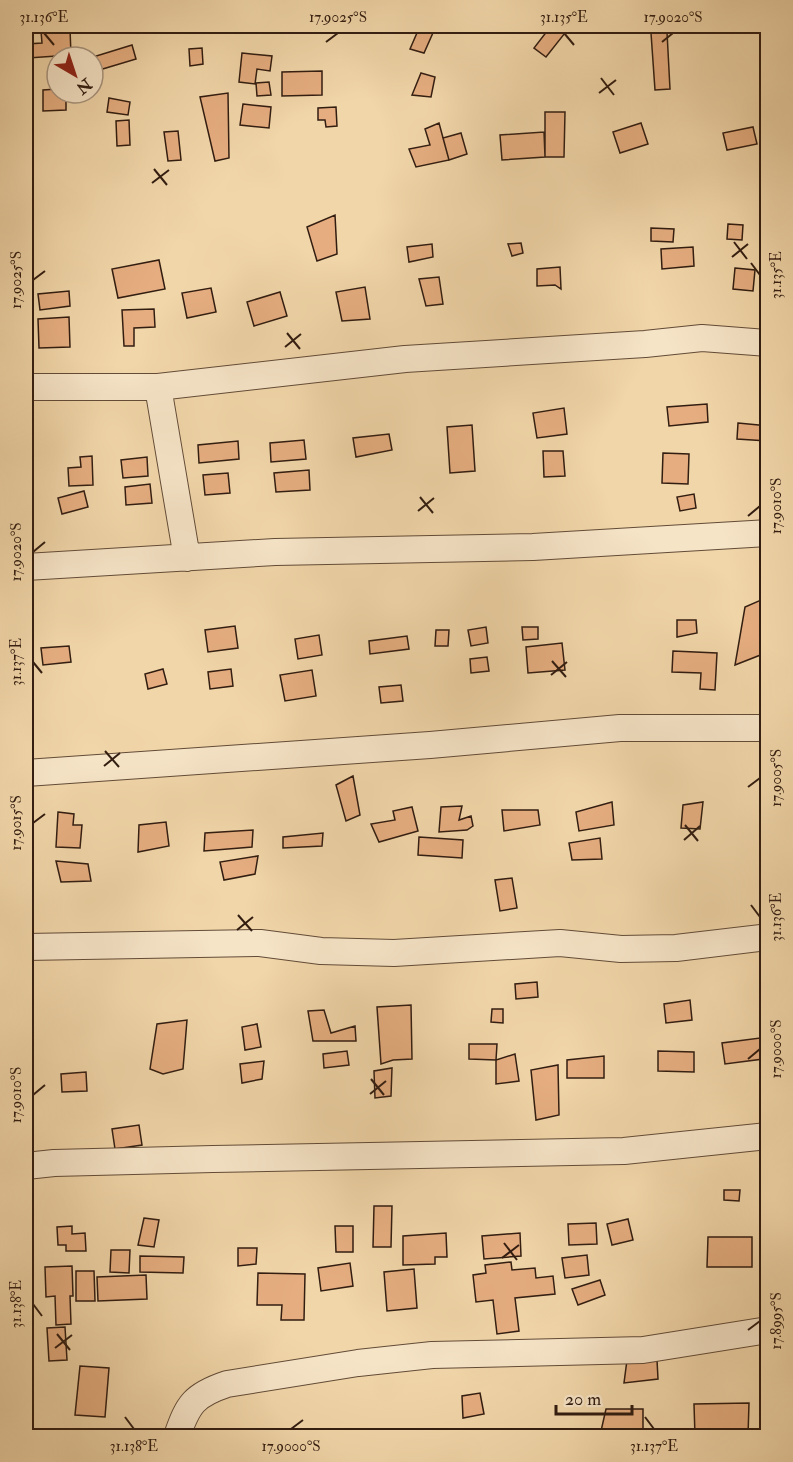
<svg xmlns="http://www.w3.org/2000/svg" width="793" height="1462" viewBox="0 0 793 1462" font-family="'IM FELL Double Pica',serif">
	<style>
		.building { fill: #e6ae80; stroke: #321d11; stroke-width: 1.5 }
		.lines { fill: none; stroke-linecap: round; stroke-linejoin: round }
		.street-casing { stroke: #624b37; stroke-width: 28 }
		.street { stroke: #f6e4c7; stroke-width: 26 }
		.ticks { fill: none; stroke: #321d11; stroke-width: 2 }
		.neatline { fill: none; stroke: #321d11; stroke-width: 2 }
		.ticks-label { font-size: 15px; text-anchor: middle; fill: #321d11 }
	</style>
	<rect width="100%" height="100%" fill="#f1d6a9"/>
	<filter id="stains"><feTurbulence type="fractalNoise" baseFrequency=".00333" numOctaves="4"/><feColorMatrix values="0 0 0 0 .2 0 0 0 0 .09 0 0 0 0 .02 0 0 0 .5 -.17"/></filter>
	<radialGradient id="worn" r=".72"><stop offset=".6" stop-color="#630" stop-opacity="0"/><stop offset="1" stop-color="#630" stop-opacity=".3"/></radialGradient>
	<!-- building -->
	<path class="building" d="M420,26H436L424,53L410,49Z
		M551,26H555L565,33L546,57L534,48Z
		M70,29L71,55L28,58L27,44L42,43L41,31Z
		M667,32L670,89L655,90L651,33Z
		M132,45L136,59L96,71L93,57Z
		M202,48L203,64L190,66L189,49Z
		M242,53L272,56L270,71L257,69L255,84L239,82Z
		M322,71V95L282,96V72Z
		M421,73L435,77L431,97L412,95Z
		M269,82L271,95L257,96L256,83Z
		M57,89V93H66V110L43,111V90Z
		M228,93L229,158L215,161L200,97Z
		M109,98L130,102L128,115L107,112Z
		M243,104L271,107L269,128L240,125Z
		M336,107L337,126L326,127L325,120H318V108Z
		M545,112H565L564,157H545Z
		M129,120L130,145L117,146L116,121Z
		M439,123L449,160L416,167L409,149L430,145L425,129Z
		M641,123L648,144L620,153L613,132Z
		M753,127L757,144L727,150L723,133Z
		M178,131L181,160L168,161L164,132Z
		M544,132L545,157L502,160L500,135Z
		M461,133L467,154L449,160L443,138Z
		M335,215L337,254L317,261L307,227Z
		M728,224L743,225L742,240L727,239Z
		M651,228L674,229L673,242L651,241Z
		M521,243L523,253L512,256L508,244Z
		M432,244L433,257L409,262L407,247Z
		M693,247L694,266L662,269L661,249Z
		M159,260L165,289L118,298L112,269Z
		M560,267L561,289L555,285L537,286V269Z
		M735,268L755,270L753,291L733,289Z
		M439,277L443,304L426,306L419,279Z
		M365,287L370,319L342,321L336,292Z
		M211,288L216,312L187,318L182,293Z
		M69,291L70,306L40,310L38,294Z
		M280,292L287,316L254,326L247,302Z
		M154,309L155,327L134,328V346H124L122,310Z
		M69,317L70,347L39,348L38,319Z
		M707,404L708,422L669,426L667,407Z
		M564,408L567,434L537,438L533,413Z
		M738,423L768,426V441L737,439Z
		M472,425L475,471L450,473L447,427Z
		M389,434L392,450L356,457L353,438Z
		M304,440L306,459L271,462L270,443Z
		M238,441L239,459L199,463L198,445Z
		M543,451H563L565,476L544,477Z
		M663,453L689,454L688,484L662,483Z
		M92,456L93,485L69,486L68,468L81,467L80,457Z
		M147,457L148,476L123,478L121,460Z
		M309,470L310,490L276,492L274,473Z
		M228,473L230,493L205,495L203,475Z
		M150,484L152,503L126,505L125,487Z
		M84,491L88,507L62,514L58,498Z
		M694,494L696,508L680,511L677,497Z
		M768,597V652L735,665L745,607Z
		M677,620H696L697,633L677,637Z
		M235,626L238,648L208,652L205,630Z
		M486,627L488,643L471,646L468,630Z
		M522,627H538V639L523,640Z
		M436,630H449L448,646H435Z
		M319,635L322,655L298,659L295,639Z
		M407,636L409,649L370,654L369,641Z
		M562,643L565,670L528,673L526,647Z
		M69,646L71,662L43,665L41,648Z
		M673,651L717,653L715,690L700,689L701,673L672,672Z
		M487,657L489,671L471,673L470,659Z
		M163,669L167,684L148,689L145,674Z
		M231,669L233,686L210,689L208,672Z
		M312,670L316,696L285,701L280,675Z
		M401,685L403,701L381,703L379,687Z
		M353,776L360,815L346,821L336,785Z
		M612,802L614,825L579,831L576,812Z
		M703,802L700,829L681,828L683,805Z
		M462,806L459,820L471,816L473,826L467,830L439,832L441,807Z
		M412,807L418,831L379,842L371,824L395,820L393,811Z
		M502,810H538L540,825L504,831Z
		M58,812L74,814L73,825H82L80,848L56,847Z
		M166,822L169,846L138,852L139,825Z
		M253,830L252,847L204,851L205,833Z
		M323,833L322,846L283,848V837Z
		M419,837L463,840L462,858L418,855Z
		M600,838L602,859L572,860L569,843Z
		M258,856L255,874L224,880L220,862Z
		M56,861L88,864L91,881L61,882Z
		M512,878L517,908L500,911L495,880Z
		M537,982L538,997L516,999L515,984Z
		M690,1000L692,1020L666,1023L664,1004Z
		M411,1005L412,1059L393,1060L381,1064L377,1007Z
		M492,1009H503V1023L491,1022Z
		M324,1010L331,1033L355,1026L356,1041H313L308,1011Z
		M187,1020L183,1069L163,1074L150,1069L157,1024Z
		M257,1024L261,1047L245,1050L242,1027Z
		M760,1038L763,1059L725,1064L722,1043Z
		M469,1044H497L496,1060L469,1059Z
		M347,1051L349,1065L324,1068L323,1054Z
		M658,1051L694,1052V1072L658,1071Z
		M515,1054L519,1081L496,1084V1060Z
		M604,1056V1078H567V1060Z
		M264,1061L262,1079L242,1083L240,1064Z
		M558,1065L559,1115L536,1120L531,1070Z
		M392,1068L391,1096L375,1098L374,1071Z
		M86,1072L87,1091L62,1092L61,1074Z
		M139,1125L142,1145L115,1149L112,1129Z
		M724,1190H740L739,1201L724,1200Z
		M374,1206H392L391,1247H373Z
		M144,1218L159,1220L154,1247L138,1245Z
		M628,1219L633,1240L612,1245L607,1224Z
		M596,1223L597,1244L569,1245L568,1224Z
		M72,1226V1234L85,1233L86,1251H66V1245H58L57,1227Z
		M335,1226H353V1252H336Z
		M446,1233L447,1257H435V1264L403,1265V1236Z
		M520,1233L521,1256L484,1259L482,1236Z
		M708,1237H752V1267H707Z
		M238,1248H257L256,1264L238,1266Z
		M111,1250H130L129,1273L110,1272Z
		M587,1255L589,1275L565,1278L562,1258Z
		M140,1256L184,1257L183,1273L140,1272Z
		M511,1262L512,1270L535,1268L536,1278L553,1276L555,1294L515,1298L519,1331L497,1334L493,1300L476,1302L473,1275L486,1273L485,1265Z
		M350,1263L353,1286L321,1291L318,1268Z
		M72,1266L73,1296H70L71,1324L56,1325L55,1296L46,1297L45,1267Z
		M414,1269L417,1308L387,1311L384,1272Z
		M76,1271H94L95,1301H76Z
		M258,1273L305,1274L304,1320H281L282,1305H257Z
		M146,1275L147,1299L98,1301L97,1277Z
		M600,1280L605,1295L578,1305L572,1289Z
		M65,1327L67,1360L49,1361L47,1328Z
		M627,1360H657L658,1379L624,1383Z
		M80,1366L109,1368L105,1417L75,1415Z
		M480,1393L484,1414L463,1418L462,1396Z
		M749,1403L748,1436H695L694,1404Z
		M606,1409H643V1432L601,1431Z"/>
	<g class="lines">
		<defs>
			<path id="street" d="M26,387H158L405,359L645,344L702,338L768,343
				M158,387L187,558
				M26,567L275,552L533,547L768,533
				M26,773L430,745L620,728H768
				M26,947L260,943L321,951L394,953L560,943L621,949L676,948L768,937
				M26,1166L54,1163L213,1159L624,1151L768,1136
				M177,1436C188,1404 194,1395 227,1384L358,1363L432,1355L643,1350L768,1330"/>
		</defs>
		<!-- street casing -->
		<use href="#street" class="street-casing"/>
		<!-- street -->
		<use href="#street" class="street"/>
	</g>
	<!-- ticks -->
	<path class="ticks" d="M44,33L54,45M564,33L574,45M326,42L338,33M662,42L673,33M601,78L614,95M599,93L616,80M154,169L167,185M152,183L169,170M734,242L747,259M732,257L748,244M751,263L760,275M33,280L45,271M287,333L300,349M285,347L301,334M420,497L433,513M418,511L434,498M748,516L760,506M33,552L45,542M552,661L566,677M33,662L42,673M551,675L567,662M105,751L119,767M104,766L120,753M748,787L760,778M33,823L45,814M685,825L698,841M684,840L700,826M751,905L760,917M238,915L252,931M237,930L253,917M748,1059L760,1049M371,1079L384,1095M370,1094L386,1081M33,1095L45,1085M504,1243L517,1260M502,1258L519,1245M33,1304L42,1316M748,1330L760,1321M57,1334L70,1350M55,1348L72,1335M125,1417L134,1429M645,1417L654,1429M291,1429L303,1420"/>
	<!-- margin -->
	<rect width="793" height="1462" fill="none" stroke="#f1d6a9" stroke-width="66"/>
	<!-- north arrow -->
	<g transform="translate(75 75) rotate(141)"><circle r="28" fill="#f6e4c7" stroke="#a8947e" stroke-width="1.5"/>
	<path d="M0-4.5L10 22L0 15L-10 22Z" fill="#8f2418"/>
	<text y="-9" font-size="16" font-weight="bold" text-anchor="middle" fill="#321d11">N</text>
	</g>
	<!-- scale -->
	<path d="M556 1405v9h76v-9" fill="none" stroke="#321d11" stroke-width="3"/>
	<text x="565" y="1405" font-size="18" fill="#321d11" stroke="#f6e4c7" stroke-width="4.5" paint-order="stroke">20 m</text>
	<rect x="33" y="33" width="727" height="1396" class="neatline"/>
	<g class="ticks-label">
		<text x="44" y="22">31.136°E</text>
		<text x="338" y="22">17.9025°S</text>
		<text x="564" y="22">31.135°E</text>
		<text x="673" y="22">17.9020°S</text>
		<text transform="translate(776 275) rotate(-90)" y="5">31.135°E</text>
		<text transform="translate(16 280) rotate(-90)" y="5">17.9025°S</text>
		<text transform="translate(776 506) rotate(-90)" y="5">17.9010°S</text>
		<text transform="translate(16 552) rotate(-90)" y="5">17.9020°S</text>
		<text transform="translate(16 662) rotate(-90)" y="5">31.137°E</text>
		<text transform="translate(776 778) rotate(-90)" y="5">17.9005°S</text>
		<text transform="translate(16 823) rotate(-90)" y="5">17.9015°S</text>
		<text transform="translate(776 917) rotate(-90)" y="5">31.136°E</text>
		<text transform="translate(776 1049) rotate(-90)" y="5">17.9000°S</text>
		<text transform="translate(16 1095) rotate(-90)" y="5">17.9010°S</text>
		<text transform="translate(16 1304) rotate(-90)" y="5">31.138°E</text>
		<text transform="translate(776 1321) rotate(-90)" y="5">17.8995°S</text>
		<text x="134" y="1451">31.138°E</text>
		<text x="291" y="1451">17.9000°S</text>
		<text x="654" y="1451">31.137°E</text>
	</g>
	<rect width="100%" height="100%" filter="url(#stains)"/>
	<rect width="100%" height="100%" fill="url(#worn)"/>
</svg>
